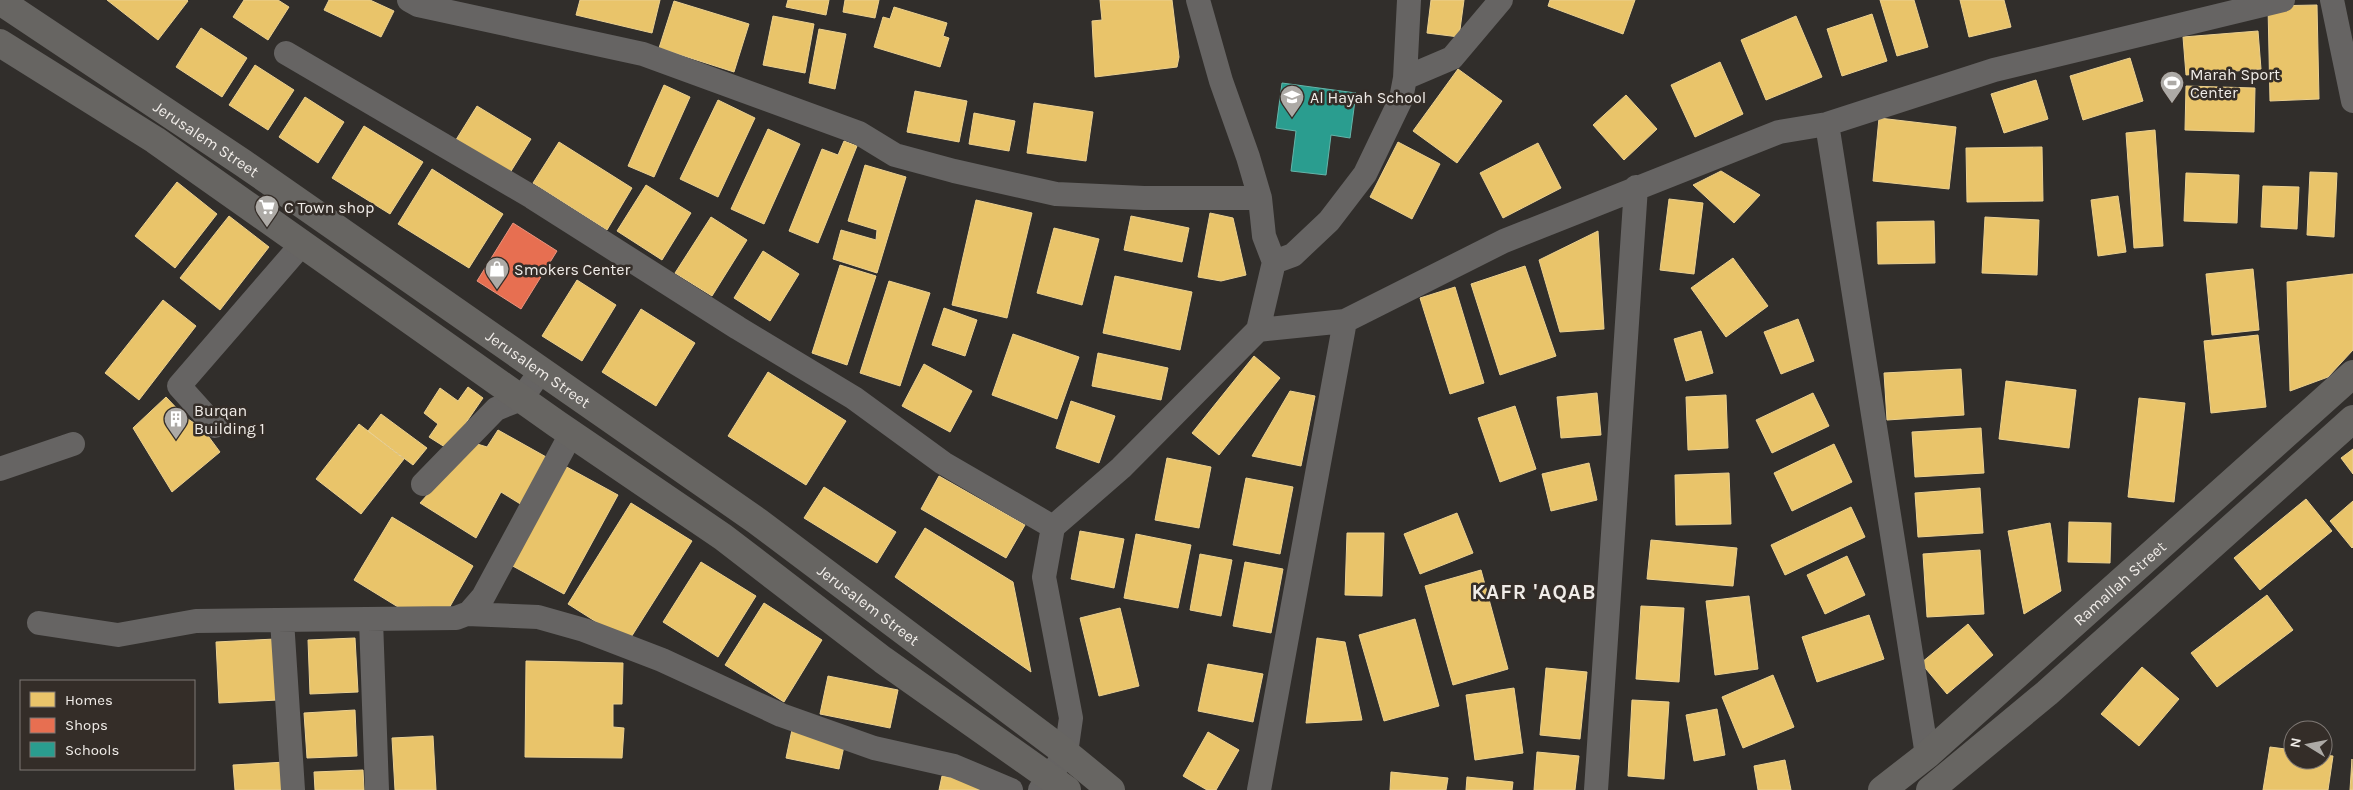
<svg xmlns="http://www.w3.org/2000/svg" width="2353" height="790" viewBox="0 0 2353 790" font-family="Karla,sans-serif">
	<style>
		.homes { fill: #e9c46a; stroke: #ebd090 }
		.shops { fill: #e76f51; stroke: #ea947e }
		.schools { fill: #2a9d8f; stroke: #65b5aa }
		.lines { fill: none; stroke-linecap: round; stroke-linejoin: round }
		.minor { stroke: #666463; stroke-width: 24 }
		.major { stroke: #676562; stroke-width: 28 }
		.labels { text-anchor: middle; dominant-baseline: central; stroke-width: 5; stroke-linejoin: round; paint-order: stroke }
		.poi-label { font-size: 16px; fill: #f0ece8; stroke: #342d28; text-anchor: start }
		.street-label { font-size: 16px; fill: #f0ece8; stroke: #342d28 }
		.district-label { font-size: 21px; font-weight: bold; letter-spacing: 1px; fill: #f0ece8; stroke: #342d28 }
	</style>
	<rect width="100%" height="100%" fill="#312e2b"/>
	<!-- homes -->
	<path class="homes" d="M107,0H187L188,1L158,40Z
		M244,0H278L289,7L268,40L233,17Z
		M329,0H370L394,11L381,37L324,10Z
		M580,0H660L652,33L576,15Z
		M788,0H829L826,15L786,7Z
		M845,0H879L875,18L843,12Z
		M1100,0H1172L1179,57L1177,67L1095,77L1092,21L1102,20Z
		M1431,0H1464L1459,37L1427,33Z
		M1550,0H1635L1623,34L1548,6Z
		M1880,0H1914L1928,47L1897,56Z
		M1960,0H2004L2011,27L1969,37Z
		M674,1L749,24L734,72L659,48Z
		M2317,5L2319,99L2270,101L2268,6Z
		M894,7L947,23L943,36L949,38L940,67L874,47L883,17L890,19Z
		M1872,14L1887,61L1842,76L1827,29Z
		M773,16L814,24L805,73L763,65Z
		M1796,16L1822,77L1766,100L1741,40Z
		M201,28L247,58L222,97L176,67Z
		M819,29L846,34L835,89L809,83Z
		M2258,31L2261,69L2186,75L2183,37Z
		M2130,58L2143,101L2083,120L2070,76Z
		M1720,62L1743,114L1695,137L1671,85Z
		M255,65L294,90L268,130L229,105Z
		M1458,69L1502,101L1457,163L1413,131Z
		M2036,80L2048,119L2004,133L1991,94Z
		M664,85L690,97L654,177L628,166Z
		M2186,86L2255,88L2254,132L2185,130Z
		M915,91L967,101L959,142L907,132Z
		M1626,95L1657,129L1624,160L1593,125Z
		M305,97L344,122L318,163L279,137Z
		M718,100L755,118L718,197L680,179Z
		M1034,103L1093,112L1086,161L1027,153Z
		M477,106L531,139L508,176L454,143Z
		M974,113L1015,121L1009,151L969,144Z
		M1879,118L1956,127L1949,189L1873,181Z
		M364,126L423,162L390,214L332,178Z
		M768,129L800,144L764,224L731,209Z
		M2155,130L2163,246L2134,248L2126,133Z
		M844,141L857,146L818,243L789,231L822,149L838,155Z
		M559,142L632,188L607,230L533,183Z
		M1398,142L1440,164L1412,219L1370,197Z
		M1538,143L1561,188L1503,218L1480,173Z
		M2042,147L2043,201L1967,202L1966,148Z
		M865,165L906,177L877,273L833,259L841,230L876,240L877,230L848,221Z
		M432,169L503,214L469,268L398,224Z
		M1721,171L1760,195L1734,223L1693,185Z
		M2310,172L2337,173L2334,237L2307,235Z
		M2186,173L2239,175L2237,223L2184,221Z
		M177,182L217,214L175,268L135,236Z
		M646,185L691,213L662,260L617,231Z
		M2263,186L2299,187L2297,229L2261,227Z
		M2118,196L2126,252L2098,256L2091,200Z
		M1669,199L1703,203L1694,274L1660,270Z
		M976,200L1032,213L1007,318L952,305Z
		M1210,213L1233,218L1246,275L1221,281L1198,277Z
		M229,216L269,247L220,310L180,278Z
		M1131,216L1189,228L1182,262L1124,250Z
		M711,217L747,240L712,296L675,273Z
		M1985,217L2039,220L2037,275L1982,273Z
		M1934,221L1935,263L1878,264L1877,222Z
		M1054,228L1099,239L1082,305L1037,293Z
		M1598,231L1604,329L1560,332L1539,260Z
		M763,251L799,274L770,321L734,298Z
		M1733,258L1768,306L1726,337L1691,288Z
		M840,265L876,276L847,365L812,353Z
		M1525,266L1556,356L1500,375L1471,284Z
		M2253,269L2259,330L2212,335L2206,274Z
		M2353,274V350L2328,377L2290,391L2287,282Z
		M1115,276L1192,292L1180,350L1103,333Z
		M577,280L616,305L582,361L542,336Z
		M889,281L930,293L900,386L860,373Z
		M1455,287L1484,383L1450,394L1420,298Z
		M163,300L196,326L139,400L105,373Z
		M944,308L977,320L965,356L932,345Z
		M641,309L695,343L656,406L602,372Z
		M1798,319L1814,361L1781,374L1764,332Z
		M1701,331L1713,373L1686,381L1674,339Z
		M1013,334L1079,357L1057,419L992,395Z
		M2258,335L2266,407L2211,413L2204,341Z
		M1098,353L1168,368L1161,400L1092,386Z
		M1254,356L1280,378L1219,455L1192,433Z
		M924,364L972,391L950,432L902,406Z
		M1961,369L1964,415L1887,420L1884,373Z
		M768,372L846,421L806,485L728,436Z
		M2006,381L2076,390L2069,448L1999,439Z
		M468,387L483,398L448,449L429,437L438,424L424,413L440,388L458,401Z
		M1290,391L1315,396L1301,466L1252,456Z
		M1597,393L1601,435L1561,438L1557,397Z
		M1813,393L1829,426L1772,453L1756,420Z
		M1726,395L1728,448L1688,450L1686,397Z
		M166,397L185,417L203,429L220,452L172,492L133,428Z
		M2139,398L2185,403L2174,502L2128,497Z
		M1071,401L1115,416L1099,463L1056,448Z
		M1515,406L1536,469L1500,482L1478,418Z
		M381,414L427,448L413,465L368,431Z
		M359,424L404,459L361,514L316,479Z
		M1981,428L1984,473L1915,477L1912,432Z
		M498,430L548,458L522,505L501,492L476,538L420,503L474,443L487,447Z
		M1834,444L1852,482L1792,511L1774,473Z
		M2353,449V474L2341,458Z
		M1167,458L1211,467L1199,528L1155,520Z
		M1589,463L1597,500L1551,511L1542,474Z
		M563,465L618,495L564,594L509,564Z
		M1729,473L1731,524L1676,525L1675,475Z
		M939,476L1025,525L1006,558L921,509Z
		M1246,478L1293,487L1280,554L1233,545Z
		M824,487L896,532L877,563L804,518Z
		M1980,488L1983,533L1918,537L1915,493Z
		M2306,499L2332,531L2260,590L2234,558Z
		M2353,501V547L2352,548L2330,521Z
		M631,503L692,541L628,642L568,604Z
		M1851,507L1865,537L1785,575L1771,545Z
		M1457,513L1473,553L1420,574L1404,534Z
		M392,517L473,566L444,617L422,606L416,618L354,580Z
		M2069,522L2111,523L2110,563L2068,562Z
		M2050,523L2061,591L2024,614L2008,531Z
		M925,528L1013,582L1031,672L895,577Z
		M1080,531L1124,539L1114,588L1071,579Z
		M1347,533H1384L1382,596L1345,595Z
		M1136,534L1191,545L1178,608L1124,598Z
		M1651,540L1737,548L1733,586L1647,579Z
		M1980,550L1984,614L1927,617L1923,554Z
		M1200,554L1232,560L1221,616L1190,610Z
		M1847,556L1865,595L1825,614L1807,575Z
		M701,562L756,596L718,657L663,622Z
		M1245,562L1283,569L1271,633L1233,626Z
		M1481,570L1508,669L1453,685L1425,586Z
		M2267,595L2293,630L2217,687L2191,653Z
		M1749,596L1758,669L1715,675L1706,601Z
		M764,603L822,640L784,702L725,665Z
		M1641,606L1684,608L1679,682L1636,679Z
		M1120,608L1139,686L1099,696L1080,618Z
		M1869,615L1884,659L1817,682L1802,637Z
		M1415,619L1439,706L1384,721L1359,635Z
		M1968,624L1993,655L1947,694L1921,663Z
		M355,638L358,692L310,694L308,640Z
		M1317,638L1345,642L1362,720L1306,723Z
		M275,639L278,700L219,703L216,642Z
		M526,661L623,663L622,704H613V727L624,728L622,758L525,757Z
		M1208,664L1263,674L1253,722L1198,711Z
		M2142,667L2179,699L2139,746L2101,714Z
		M1546,668L1587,672L1580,739L1540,735Z
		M1773,675L1794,727L1743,748L1722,697Z
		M828,676L898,690L890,728L820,714Z
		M1514,688L1523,753L1475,760L1466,695Z
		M1632,700L1669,702L1664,779L1628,776Z
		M1717,709L1725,755L1694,761L1686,715Z
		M355,710L357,756L307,758L304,713Z
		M793,725L846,737L839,769L786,758Z
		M1208,732L1239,750L1216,790H1207L1183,776Z
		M433,736L436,790H395L392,738Z
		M2270,747L2293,750V760H2323V755L2333,756L2328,790H2263Z
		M1537,752L1579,756L1575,790H1534Z
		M2352,759L2353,790H2350Z
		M1785,760L1791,790H1758L1754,766Z
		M286,762L288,790H235L233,765Z
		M363,770L364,790H315L314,772Z
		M1391,772L1448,778L1446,790H1390Z
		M942,776L994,785L993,790H939Z
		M1467,777L1513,782L1512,790H1466Z"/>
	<!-- shops -->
	<path class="shops" d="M513,223L557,251L521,309L477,281Z"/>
	<!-- schools -->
	<path class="schools" d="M1282,83L1356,93L1350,138L1331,135L1326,175L1291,171L1296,131L1276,128Z"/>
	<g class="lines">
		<!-- minor -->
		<path class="minor" d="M409,0L418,5L643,54L859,133L895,155L954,171L1056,194L1144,198H1260L1264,236L1274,262L1258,330
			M1198,0L1221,81L1248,157L1260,198
			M2332,0L2353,101
			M286,53L532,197L738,328L854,398L943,463L1053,527
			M1405,78L1452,58L1501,0
			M1827,124L1927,755
			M1274,262L1293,255L1329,221L1365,174L1401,99L1405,78L1409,0
			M215,426L179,386L302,244
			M0,469L73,444
			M423,484L496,409L521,399L541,371
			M467,614L538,617L584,630L662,660L781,715L874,748L954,766L1011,790
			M282,620L293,790
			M371,620L377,790
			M39,623L118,635L196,621L456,618L469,613L483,597L571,434
			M1040,790L1066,753L1071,718L1044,577L1053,527L1121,468L1258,330L1345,321L1504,241L1779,132L1827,124L1994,70L2283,0
			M1259,790L1345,321
			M1596,790L1636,187"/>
		<!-- major -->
		<g class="major">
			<path id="s1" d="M0,1L243,163L757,521L1066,753L1111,790"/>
			<path d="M0,43L155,140L557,424L723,537L883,660L1067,790"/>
			<path id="s2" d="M1882,790L1927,755L2353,374"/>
			<path d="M1930,790L2047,693L2353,419"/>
		</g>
	</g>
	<!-- icons -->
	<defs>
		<symbol id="stadium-pin" viewBox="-11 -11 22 30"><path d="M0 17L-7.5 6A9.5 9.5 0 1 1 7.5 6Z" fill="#adaaa6" stroke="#342d28"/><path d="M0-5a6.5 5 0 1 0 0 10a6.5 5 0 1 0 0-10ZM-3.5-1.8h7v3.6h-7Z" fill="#fff"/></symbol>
		<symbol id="school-pin" viewBox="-11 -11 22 30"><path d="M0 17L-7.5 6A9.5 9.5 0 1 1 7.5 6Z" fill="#adaaa6" stroke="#342d28"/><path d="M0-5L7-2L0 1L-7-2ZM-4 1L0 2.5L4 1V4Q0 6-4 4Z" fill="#fff"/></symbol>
		<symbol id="supermarket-pin" viewBox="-11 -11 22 30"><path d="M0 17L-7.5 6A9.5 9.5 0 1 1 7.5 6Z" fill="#adaaa6" stroke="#342d28"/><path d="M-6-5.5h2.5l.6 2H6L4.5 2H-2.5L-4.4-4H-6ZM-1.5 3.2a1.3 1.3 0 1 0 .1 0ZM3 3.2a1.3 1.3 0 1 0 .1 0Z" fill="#fff"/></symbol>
		<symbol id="shop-pin" viewBox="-11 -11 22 30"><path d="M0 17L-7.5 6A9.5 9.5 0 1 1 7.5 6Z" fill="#adaaa6" stroke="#342d28"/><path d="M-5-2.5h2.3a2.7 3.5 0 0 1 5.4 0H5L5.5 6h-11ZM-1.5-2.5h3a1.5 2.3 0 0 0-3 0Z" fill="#fff"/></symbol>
		<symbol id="building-pin" viewBox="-11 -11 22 30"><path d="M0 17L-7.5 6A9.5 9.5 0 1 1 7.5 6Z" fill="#adaaa6" stroke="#342d28"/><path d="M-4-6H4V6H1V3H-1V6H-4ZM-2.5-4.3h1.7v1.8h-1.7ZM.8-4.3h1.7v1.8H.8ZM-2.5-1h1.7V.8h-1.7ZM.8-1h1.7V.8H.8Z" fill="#fff"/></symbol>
	</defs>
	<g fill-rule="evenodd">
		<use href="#stadium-pin" x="2158" y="69" width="28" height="38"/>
		<use href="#school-pin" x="1278" y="83" width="28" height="38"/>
		<use href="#supermarket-pin" x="253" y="193" width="28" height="38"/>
		<use href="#shop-pin" x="483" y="255" width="28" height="38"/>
		<use href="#building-pin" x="162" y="405" width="28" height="38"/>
	</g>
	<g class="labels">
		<!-- poi labels -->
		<g class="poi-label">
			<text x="2190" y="74">Marah Sport<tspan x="2190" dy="18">Center</tspan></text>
			<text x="1310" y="97">Al Hayah School</text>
			<text x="284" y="207">C Town shop</text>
			<text x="514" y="269">Smokers Center</text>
			<text x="194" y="410">Burqan<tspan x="194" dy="18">Building 1</tspan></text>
		</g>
		<!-- street labels -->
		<g class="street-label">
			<text stroke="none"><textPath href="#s1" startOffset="248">Jerusalem Street</textPath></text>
			<text stroke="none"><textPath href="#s1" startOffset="652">Jerusalem Street</textPath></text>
			<text stroke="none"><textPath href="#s2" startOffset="315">Ramallah Street</textPath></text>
			<text stroke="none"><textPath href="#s1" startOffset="1058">Jerusalem Street</textPath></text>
		</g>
		<!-- district labels -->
		<g class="district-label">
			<text x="1534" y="592">KAFR 'AQAB</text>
		</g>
	</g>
	<!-- legend -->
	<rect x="20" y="680" width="175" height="90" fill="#342d28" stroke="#7f7975"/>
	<rect x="30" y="692" width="25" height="15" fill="#e9c46a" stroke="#7f7975"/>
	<text x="65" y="705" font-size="15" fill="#f0ece8">Homes</text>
	<rect x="30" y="718" width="25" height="15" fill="#e76f51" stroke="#7f7975"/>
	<text x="65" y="730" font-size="15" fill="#f0ece8">Shops</text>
	<rect x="30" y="742" width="25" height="15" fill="#2a9d8f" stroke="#7f7975"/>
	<text x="65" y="755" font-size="15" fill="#f0ece8">Schools</text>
	<!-- north arrow -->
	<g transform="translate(2308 745) rotate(280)"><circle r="24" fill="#342d28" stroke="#7f7975"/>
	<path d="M0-4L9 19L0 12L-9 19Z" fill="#adaaa6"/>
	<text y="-8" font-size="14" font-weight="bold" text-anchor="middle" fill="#f0ece8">N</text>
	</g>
</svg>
